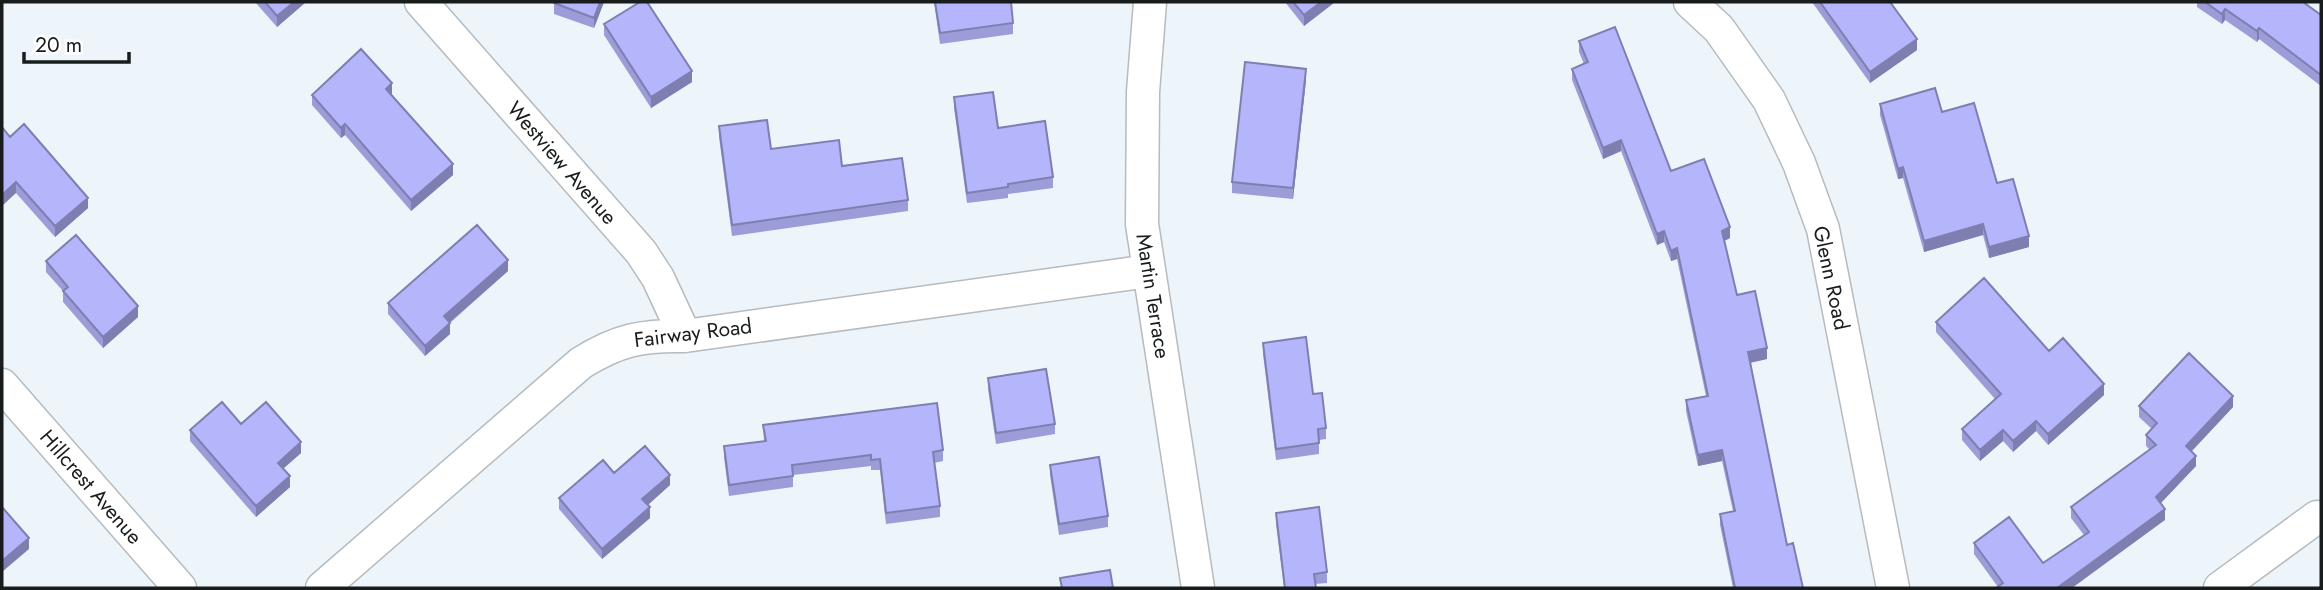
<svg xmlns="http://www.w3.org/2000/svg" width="2323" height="590" viewBox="0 0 2323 590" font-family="Jost,sans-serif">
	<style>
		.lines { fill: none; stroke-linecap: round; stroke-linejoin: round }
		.minor-casing { stroke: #b5bbbf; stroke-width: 35 }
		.minor { stroke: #fff; stroke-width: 32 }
		.wall { fill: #9b9cd8 }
		.shaded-wall { fill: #7e7fb0 }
		.building { fill: #b4b5fb; stroke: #7e7fb0; stroke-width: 2 }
		.labels { text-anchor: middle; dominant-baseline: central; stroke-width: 5; stroke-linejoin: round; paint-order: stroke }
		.street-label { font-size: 21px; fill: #191c1d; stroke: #fff }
	</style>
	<rect width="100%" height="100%" fill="#eef5fa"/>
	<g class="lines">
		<defs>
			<path id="minor" d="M421,2L641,252L658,278L685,336
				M1150,2L1143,92L1142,224L1198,588
				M1690,2L1719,29L1769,100L1799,163L1823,229L1893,588
				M2,385L180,588
				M322,588L581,363C618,340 642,335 685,336L1149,271
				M2220,588L2317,517"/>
		</defs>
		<!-- minor casing -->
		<use href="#minor" class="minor-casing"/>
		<!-- minor -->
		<use href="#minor" class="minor"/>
	</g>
	<!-- wall -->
	<path class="wall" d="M255,2H306L277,27Z
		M554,2H604L594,28L554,14Z
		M934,2H1011L1013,23V34L940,44Z
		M1285,2H1335L1304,26Z
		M1812,2H1890L1917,50L1870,83Z
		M2197,2H2303L2321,15V86L2259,39L2257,42L2225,20L2222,24L2197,7Z
		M604,24L692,82L651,108L604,35Z
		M1579,41L1671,171L1730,238L1724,241L1737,295L1767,359L1750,363L1787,545L1803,588H1733L1720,525V514L1733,511L1722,461L1698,466L1686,411V400L1706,396L1677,259L1671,261L1664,242L1657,245L1621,151L1603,159L1572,80V69L1584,64L1579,52Z
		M1306,80L1293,199L1232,193V182Z
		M392,94L391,95L453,175L411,211L345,135L341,138L312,105V95Z
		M954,97L998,128L1053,177V188L1008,194V198L967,203L954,108Z
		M1880,104L1942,112L1997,183L2029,247L1989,258L1983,235L1924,252L1903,178L1898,179L1880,115Z
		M719,126L771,149L842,166L908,200V211L732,236L719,137Z
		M10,137L88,208L55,237L16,193Z
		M46,261L138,317L103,348L63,302V291L46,272Z
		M508,271L450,323V334L425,356L388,314V303Z
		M1936,322L2049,351L2104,395L2048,445L2036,431L2013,452L2003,441L1980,461L1962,440V429L1995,399L1936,332Z
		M1263,343L1313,394L1326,428V439L1319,440V454L1276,460L1263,354Z
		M988,378L1055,424V434L996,444L988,389Z
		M2139,406L2233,407L2192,451L2196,466L2161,503L2165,520L1998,587L1974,554V543L2043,563L2084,535L2071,518V507L2150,450L2146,446V435L2152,429L2139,417Z
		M241,424L301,453L283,469L290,487L256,517L190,441V430Z
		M763,425L943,450V461L934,463L940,506V517L886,524L880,470H871V466L793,475V487L729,496L724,457V446L764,441Z
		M1050,465L1108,516V527L1059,535L1050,475Z
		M614,473L670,485L648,505L650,518L602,559L559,509V498Z
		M1276,513L1327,572V583L1315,584L1316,588H1284L1276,524Z"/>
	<!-- shaded-wall -->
	<path class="shaded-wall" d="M294,2H306L277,27V16Z
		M600,2H604L594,28V18Z
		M1321,2H1335L1304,26V15Z
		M2225,9V20L2222,24V14Z
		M2259,28V39L2257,42V31Z
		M1917,39V50L1870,83V72Z
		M1306,69V80L1293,199V188Z
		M692,71V82L651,108V97Z
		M392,83V94L386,100V89Z
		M345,124V135L341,138V128Z
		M1621,140V151L1603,159V148Z
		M453,164V175L411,211V200Z
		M1903,167V178L1898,179V169Z
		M16,182V193L2,206V195Z
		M88,198V208L55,237V226Z
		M1983,224V235L1924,252V241Z
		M1730,227V238L1722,242V231Z
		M1664,231V242L1657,245V234Z
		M2029,236V247L1989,258V247Z
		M1677,248V259L1671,261V251Z
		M508,260V271L444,327V316Z
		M138,306V317L103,348V337Z
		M450,323V334L425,356V346Z
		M1767,348V359L1748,363V352Z
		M2104,384V395L2048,445V434Z
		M2233,396V407L2186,457V446Z
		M2036,421V431L2013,452V441Z
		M2003,430V441L1980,461V450Z
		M301,442V453L278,473V463Z
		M1722,450V461L1698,466V455Z
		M2196,456V466L2156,508V497Z
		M670,475V485L642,510V499Z
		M290,476V487L256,517V506Z
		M650,507V518L602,559V549Z
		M2165,509V520L2072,588H2057Z
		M29,538V549L2,572V561Z"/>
	<!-- building -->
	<path class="building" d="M265,2H294L277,16Z
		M554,2H600L594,18L554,3Z
		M640,2H647L692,71L651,97L604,24Z
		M935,2H1011L1013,23L940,33Z
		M1293,2H1321L1304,15Z
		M1820,2H1890L1917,39L1870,72Z
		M2205,2H2303L2321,15V75L2259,28L2257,31L2225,9L2222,14Z
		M1615,27L1671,171L1704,159L1730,227L1722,231L1737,295L1755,291L1767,348L1748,352L1787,545L1793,543L1803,588H1735L1720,514L1735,511L1722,450L1698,455L1686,400L1708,396L1677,248L1671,251L1664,231L1657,234L1621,140L1603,148L1572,69L1588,62L1579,41Z
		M361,49L392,83L386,89L453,164L411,200L345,124L341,128L312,95Z
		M1245,62L1306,69L1293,188L1232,182Z
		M1935,88L1942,112L1974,103L1997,183L2013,179L2029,236L1989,247L1983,224L1924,241L1903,167L1898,169L1880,104Z
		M993,92L998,128L1045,121L1053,177L1008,184V187L967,193L954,97Z
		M767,120L771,149L839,140L842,166L902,158L908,200L732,225L719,126Z
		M24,124L88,198L55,226L16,182L2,195V127L10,137Z
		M477,225L508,260L444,316L450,323L425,346L388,303Z
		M76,235L138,306L103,337L63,291L68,287L46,261Z
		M1984,278L2049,351L2063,338L2104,384L2048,434L2036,421L2013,441L2003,430L1980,450L1962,429L2001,394L1936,322Z
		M1306,337L1313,394L1322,393L1326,428L1318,429L1319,443L1276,449L1263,343Z
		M2189,353L2233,396L2186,446L2196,456L2156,497L2165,509L2057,588H1996L2003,583L1974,543L2009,517L2043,563L2089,532L2071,507L2156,445L2146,435L2157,423L2139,406Z
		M1046,369L1055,424L996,433L988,378Z
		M222,402L241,424L266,402L301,442L278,463L290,476L256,506L190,430Z
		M937,403L943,450L933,452L940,506L886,513L880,459L871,460V455L792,465L793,476L729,485L724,446L766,441L763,425Z
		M645,446L670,475L642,499L650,507L602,549L559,498L603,460L614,473Z
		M1099,457L1108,516L1059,524L1050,465Z
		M2,507L29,538L2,561Z
		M1319,507L1327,572L1314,574L1316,588H1285L1276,513Z
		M1110,570L1113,588H1062L1060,578Z"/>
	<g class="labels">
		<!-- street labels -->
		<g class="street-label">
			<text transform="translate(562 163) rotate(49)">Westview Avenue</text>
			<text transform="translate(1831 278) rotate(78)">Glenn Road</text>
			<text transform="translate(1153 296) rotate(81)">Martin Terrace</text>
			<text transform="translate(693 333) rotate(-7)">Fairway Road</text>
			<text transform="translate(91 487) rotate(49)">Hillcrest Avenue</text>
		</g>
	</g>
	<!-- border -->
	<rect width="2323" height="590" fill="none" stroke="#191c1d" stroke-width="7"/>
	<!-- scale -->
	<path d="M24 52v10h105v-10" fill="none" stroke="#191c1d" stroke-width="3.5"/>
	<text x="35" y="52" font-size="21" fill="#191c1d" stroke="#ffffff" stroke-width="5" paint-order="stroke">20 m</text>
</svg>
